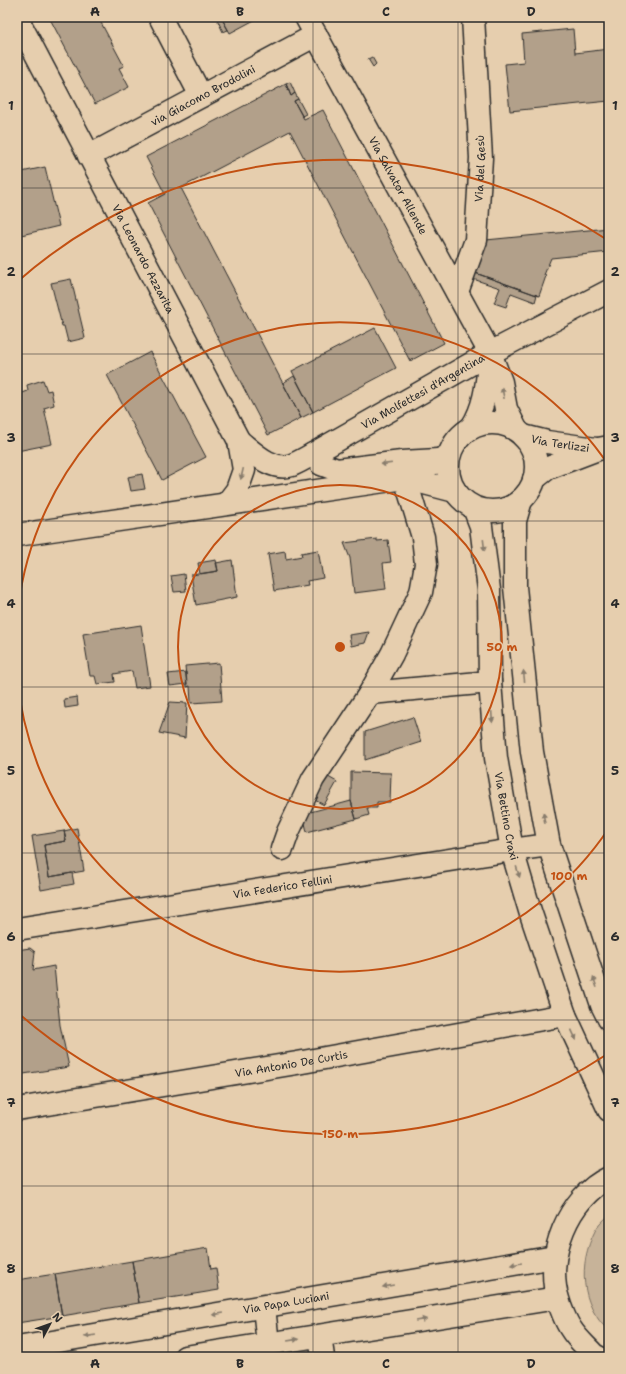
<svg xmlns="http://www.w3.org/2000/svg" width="626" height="1374" viewBox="0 0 626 1374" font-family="'Shantell Sans',sans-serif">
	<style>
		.green { fill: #c7b399; stroke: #796f62 }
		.building { fill: #b2a08a; stroke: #2b2b2b }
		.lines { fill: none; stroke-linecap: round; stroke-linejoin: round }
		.minor-casing { stroke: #2b2b2b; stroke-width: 25 }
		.secondary-casing { stroke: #2b2b2b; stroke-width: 25 }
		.minor { stroke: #e6ceae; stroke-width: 22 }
		.secondary { stroke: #e6ceae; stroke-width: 22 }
		.oneway { fill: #887c6c }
		.grid { fill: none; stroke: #2b2b2b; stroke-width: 1; stroke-opacity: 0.55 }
		.ring { fill: none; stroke: #c25012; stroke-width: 2 }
		.labels { text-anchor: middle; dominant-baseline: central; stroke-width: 3; stroke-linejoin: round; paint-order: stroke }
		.street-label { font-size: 11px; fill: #2b2b2b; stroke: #e6ceae }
		.centre { fill: #c25012; stroke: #e6ceae; stroke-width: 2 }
		.ring-label { font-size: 12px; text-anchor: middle; font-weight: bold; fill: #c25012; stroke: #e6ceae; stroke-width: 3; stroke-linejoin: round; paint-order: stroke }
		.neatline { fill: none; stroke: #2b2b2b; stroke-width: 1.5 }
		.grid-label { font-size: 13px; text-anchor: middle; font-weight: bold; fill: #2b2b2b }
	</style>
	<rect width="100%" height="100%" fill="#e6ceae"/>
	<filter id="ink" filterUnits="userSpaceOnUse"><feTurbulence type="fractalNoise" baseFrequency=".025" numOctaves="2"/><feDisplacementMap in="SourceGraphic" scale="8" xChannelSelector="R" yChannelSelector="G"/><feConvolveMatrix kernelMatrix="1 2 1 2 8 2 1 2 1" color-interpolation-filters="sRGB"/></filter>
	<g filter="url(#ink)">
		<!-- green -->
		<path class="green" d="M609,1215V1331C580,1305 578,1264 595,1231C598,1225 604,1220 609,1215Z"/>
		<!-- building -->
		<path class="building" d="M49,17H98L124,66L119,68L129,87L95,104Z
			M216,17H221L228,30L223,32Z
			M221,17H260L230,33Z
			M573,29L575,53L609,49V101L510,111L505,64L524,62L522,34Z
			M372,57L376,64L373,67L368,59Z
			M290,82L295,93L291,96L286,84Z
			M286,84L291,96L295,93L298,99L294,101L304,119L323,110L444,343L410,361L290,131L181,188L301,418L268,435L148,203L165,194L146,157Z
			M298,99L306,114L302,116L294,101Z
			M45,167L59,226L17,236V173Z
			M609,228V252L551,258L544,275L546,276L539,296L473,272L486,240Z
			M475,273L537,295L535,302L511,293L506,307L494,303L500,288L473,279Z
			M71,279L85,338L68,342L64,326H62L51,283Z
			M375,328L396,368L313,412L292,371Z
			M150,352L206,457L162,480L107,375Z
			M294,376L313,412L301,418L283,383Z
			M43,380L47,391L51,390L54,405L44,408L52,444L17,451V410H20L17,395L28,391L27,385Z
			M142,474L145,489L131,491L128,477Z
			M377,539V541L388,540L391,562L383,563L386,589L354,593L350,558L344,543Z
			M318,550L323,578L307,581L308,585L274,591L268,554L285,551L286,559L302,556L301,553Z
			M216,560L218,571L200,574L198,563Z
			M232,560L237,597L196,605L191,575L218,571L216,563Z
			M184,574L186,591L174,592L171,576Z
			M141,625L150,686L135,688L132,671L114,674L115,682L97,684L95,676H90L83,634Z
			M369,632L365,643L351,646L349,635Z
			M219,663L222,701L191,703L190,686L187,687L185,666Z
			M186,672L187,684L170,686L168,674Z
			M77,697L78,706L65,708L64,699Z
			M170,702L187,703L185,738L159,733Z
			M413,717L421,742L365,760V732Z
			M351,772L391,773L390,802H377V808H367L369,815L356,819L351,801Z
			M323,774L337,782L324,805L311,798Z
			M351,801L356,819L307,832L303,814Z
			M77,828L84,871L49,877L44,845L66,841L64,831Z
			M64,831L66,841L44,845L49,877L72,873L74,884L41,890L32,836Z
			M30,948L35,952L33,970L54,966L60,1025L69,1067L17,1075V950Z
			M208,1248L211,1269L216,1268L219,1290L139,1303L132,1261Z
			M132,1261L139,1303L62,1316L55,1274Z
			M55,1274L62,1316L17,1323V1280Z"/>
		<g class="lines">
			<defs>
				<g id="minor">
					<path d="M160,17L201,96"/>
					<path id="s1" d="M306,17L490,353L501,382L506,409L516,429"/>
					<path id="s2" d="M17,18L239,441L244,470L237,490L227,503"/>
					<path id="s3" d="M89,156L316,35"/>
					<path id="s4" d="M457,292L476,240L481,158L473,17"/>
					<path d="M472,427C486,405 487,381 490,356"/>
					<path id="s5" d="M239,441C253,452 272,472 292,465C299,462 306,458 313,454L490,353L609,291"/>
					<path d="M313,454L321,464L337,470L402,462L438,460"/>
					<path d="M521,500L515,521V587L532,752L549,845L602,1005L609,1019"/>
					<path id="s6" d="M474,508L481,526L489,590L490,682L496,758L512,850L530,911L565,1015L609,1110"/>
					<path d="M370,693L490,682"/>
					<path d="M282,849L288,832L313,779L370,693L392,654L421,592L426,564L423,537L405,478"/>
					<path id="s7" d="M17,929L512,850L549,845"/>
					<path id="s8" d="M17,1109L297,1063L565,1015"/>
					<path d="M264,1307L268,1344"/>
					<path d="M320,1336L323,1357"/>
					<path id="s9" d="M17,1348L555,1257"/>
					<path d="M185,1357L557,1298"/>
					<path d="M598,1357L594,1355C587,1347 577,1339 571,1329C566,1322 560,1307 558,1299C544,1257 569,1196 609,1178"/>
				</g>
				<g id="secondary">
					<circle cx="492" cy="467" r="44"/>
					<path id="s10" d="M523,436L547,442L596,449"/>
					<path d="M405,478L455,491"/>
					<path d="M534,479L548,468L598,449L609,447"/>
					<path d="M17,535L405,478L449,455"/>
				</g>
			</defs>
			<!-- minor casing -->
			<use href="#minor" class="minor-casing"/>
			<!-- secondary casing -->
			<use href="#secondary" class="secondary-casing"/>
			<!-- minor -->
			<use href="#minor" class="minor"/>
			<!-- secondary -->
			<use href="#secondary" class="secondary"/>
		</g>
		<!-- one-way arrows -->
		<defs><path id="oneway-solid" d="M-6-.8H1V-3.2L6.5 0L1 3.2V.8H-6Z"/></defs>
		<g class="oneway">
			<use href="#oneway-solid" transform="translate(503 393) rotate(-101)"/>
			<use href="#oneway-solid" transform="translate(386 464) rotate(173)"/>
			<use href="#oneway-solid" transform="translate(242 474) rotate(103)"/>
			<use href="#oneway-solid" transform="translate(484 545) rotate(83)"/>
			<use href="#oneway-solid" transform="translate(524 676) rotate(-96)"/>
			<use href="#oneway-solid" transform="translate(492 717) rotate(86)"/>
			<use href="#oneway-solid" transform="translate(544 818) rotate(-100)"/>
			<use href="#oneway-solid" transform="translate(518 872) rotate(73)"/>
			<use href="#oneway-solid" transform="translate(595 982) rotate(-109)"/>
			<use href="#oneway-solid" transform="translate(574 1035) rotate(65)"/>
			<use href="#oneway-solid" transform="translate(516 1264) rotate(170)"/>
			<use href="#oneway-solid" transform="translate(388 1286) rotate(170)"/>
			<use href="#oneway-solid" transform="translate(218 1314) rotate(171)"/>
			<use href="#oneway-solid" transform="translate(421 1320) rotate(-9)"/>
			<use href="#oneway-solid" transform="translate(90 1336) rotate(171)"/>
			<use href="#oneway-solid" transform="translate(293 1340) rotate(-9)"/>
		</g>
	</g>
	<!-- grid -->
	<path class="grid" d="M168,17V1357M313,17V1357M458,17V1357M17,188H609M17,354H609M17,521H609M17,687H609M17,853H609M17,1020H609M17,1186H609"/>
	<!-- distance rings -->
	<g class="ring">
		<circle cx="340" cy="647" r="162"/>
		<path d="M609 828A324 324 0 0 1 17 675M17 619A324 324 0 0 1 609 466"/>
		<path d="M609 1053A487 487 0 0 1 17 1012M17 282A487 487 0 0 1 609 241"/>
	</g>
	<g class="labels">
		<!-- street labels -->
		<g class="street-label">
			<text stroke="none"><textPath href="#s3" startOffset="129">via Giacomo Brodolini</textPath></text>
			<text stroke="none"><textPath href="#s4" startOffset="127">Via del Gesù</textPath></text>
			<text stroke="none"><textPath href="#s1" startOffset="192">Via Salvator Allende</textPath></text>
			<text stroke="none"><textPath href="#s2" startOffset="272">Via Leonardo Azzarita</textPath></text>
			<text stroke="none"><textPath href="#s5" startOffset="211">Via Molfettesi d'Argentina</textPath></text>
			<text stroke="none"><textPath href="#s10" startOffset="38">Via Terlizzi</textPath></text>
			<text stroke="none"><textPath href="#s6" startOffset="311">Via Bettino Craxi</textPath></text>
			<text stroke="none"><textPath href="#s7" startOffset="269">Via Federico Fellini</textPath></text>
			<text stroke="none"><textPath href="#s8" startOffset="278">Via Antonio De Curtis</textPath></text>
			<text stroke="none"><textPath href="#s9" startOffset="273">Via Papa Luciani</textPath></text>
		</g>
	</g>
	<circle cx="340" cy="647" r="6" class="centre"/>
	<g class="ring-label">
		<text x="502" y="651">50 m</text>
		<text x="569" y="880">100 m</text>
		<text x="340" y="1138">150 m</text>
	</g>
	<!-- margin -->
	<rect width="626" height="1374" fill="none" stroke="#e6ceae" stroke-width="44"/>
	<!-- north arrow -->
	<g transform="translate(50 1324) rotate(49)" stroke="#e6ceae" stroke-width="3" paint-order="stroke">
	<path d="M0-3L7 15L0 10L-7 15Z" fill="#2b2b2b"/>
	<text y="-6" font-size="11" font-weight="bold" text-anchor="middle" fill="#2b2b2b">N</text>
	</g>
	<rect x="22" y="22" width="582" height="1330" class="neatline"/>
	<g class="grid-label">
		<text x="95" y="16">A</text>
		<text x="240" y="16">B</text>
		<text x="386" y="16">C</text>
		<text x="531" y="16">D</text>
		<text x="11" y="110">1</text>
		<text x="615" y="110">1</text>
		<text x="11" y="276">2</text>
		<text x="615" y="276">2</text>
		<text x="11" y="442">3</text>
		<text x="615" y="442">3</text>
		<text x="11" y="608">4</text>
		<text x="615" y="608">4</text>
		<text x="11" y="775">5</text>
		<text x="615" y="775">5</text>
		<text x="11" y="941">6</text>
		<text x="615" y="941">6</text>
		<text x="11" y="1107">7</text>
		<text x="615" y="1107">7</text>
		<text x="11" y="1273">8</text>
		<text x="615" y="1273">8</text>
		<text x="95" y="1368">A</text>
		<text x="240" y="1368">B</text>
		<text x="386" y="1368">C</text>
		<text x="531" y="1368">D</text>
	</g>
</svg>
